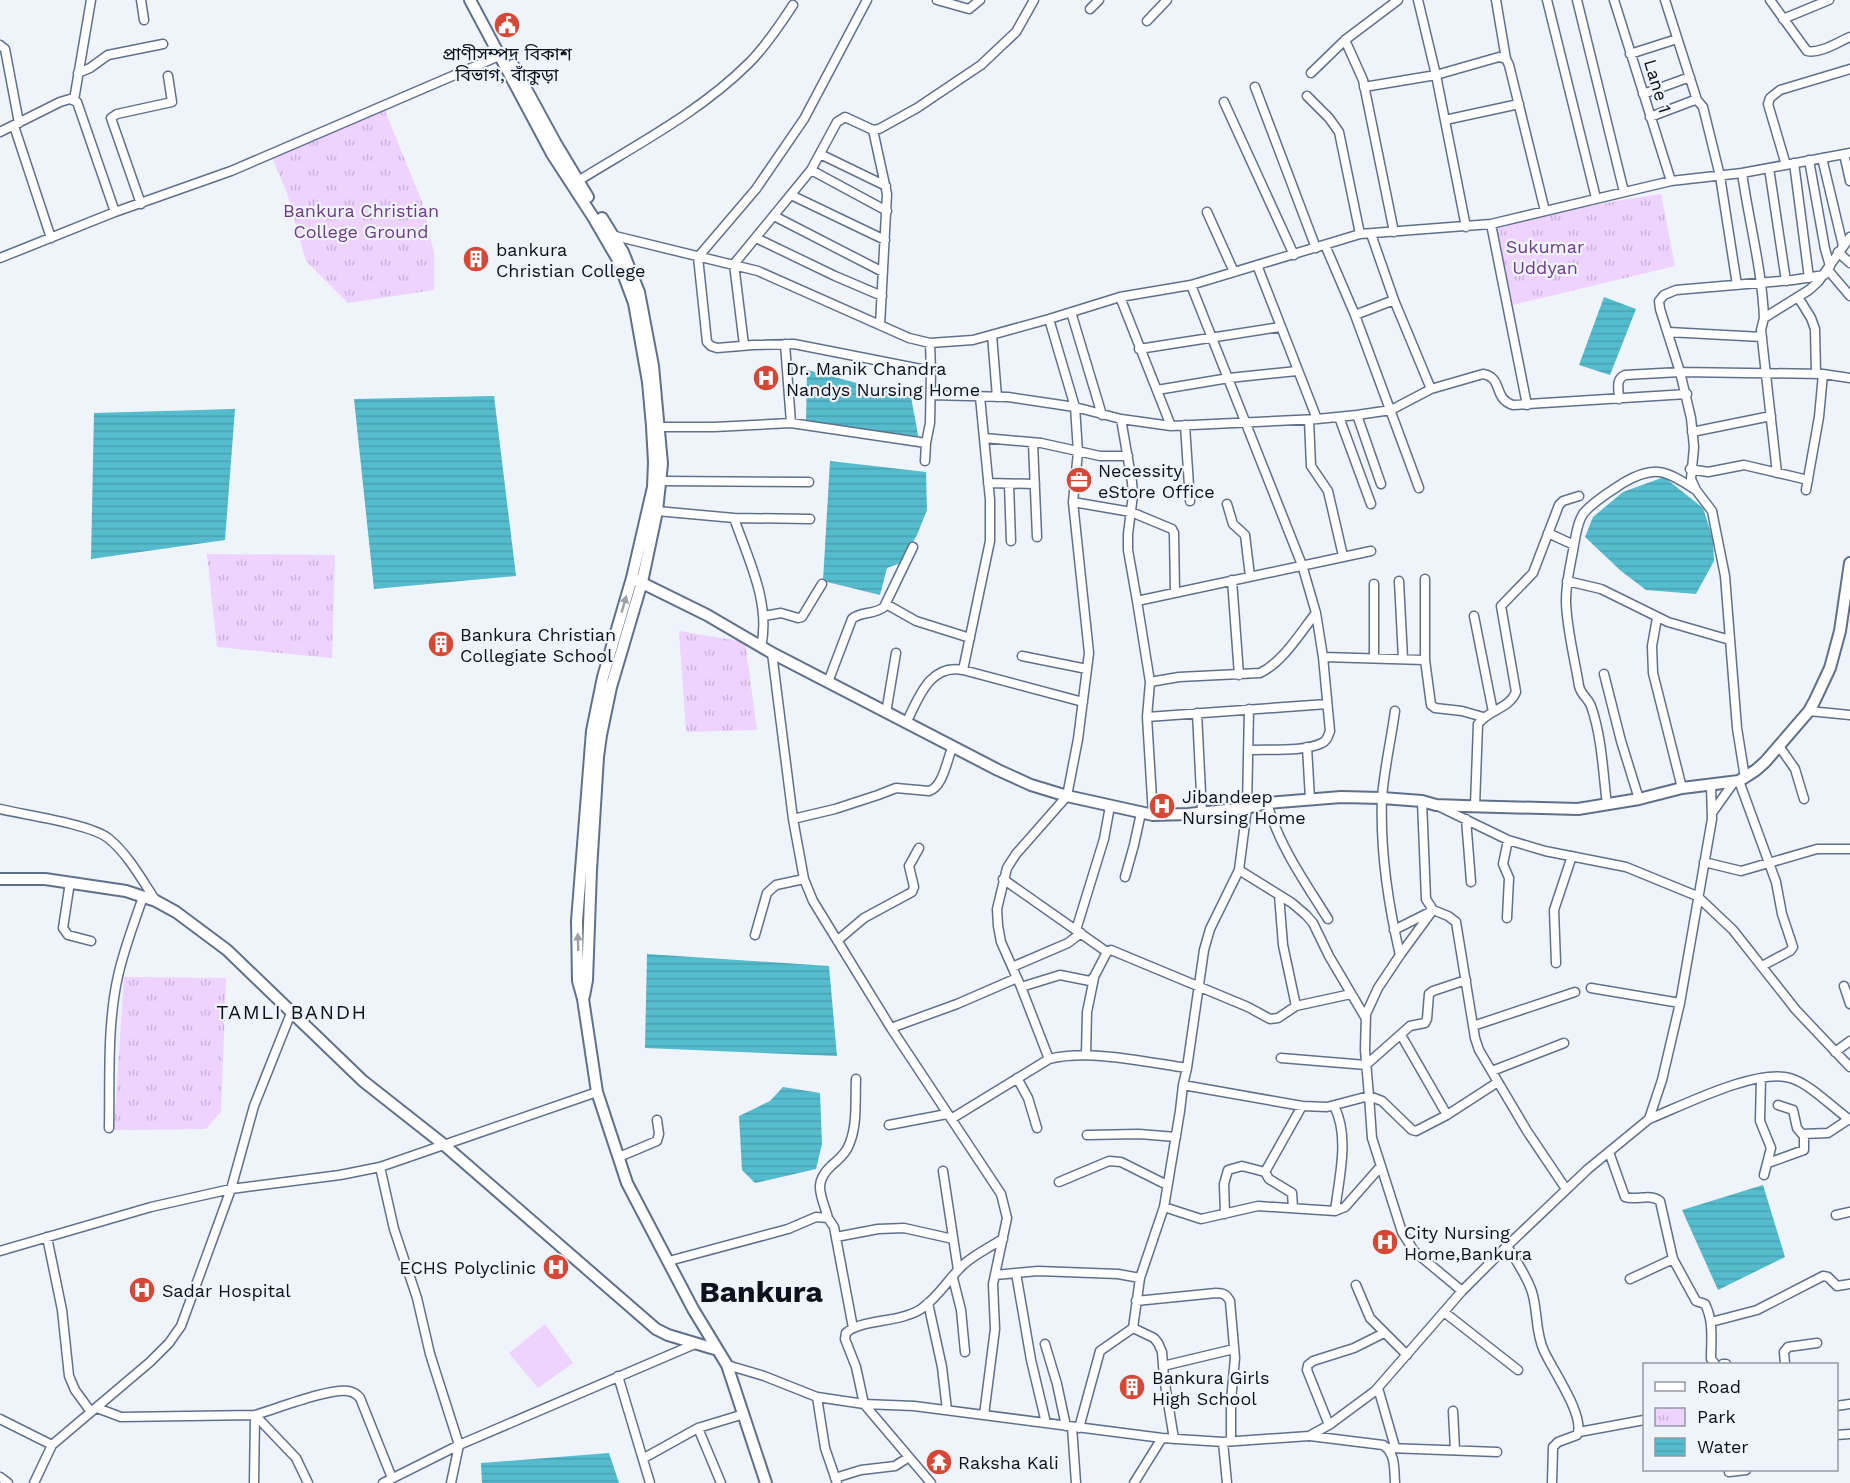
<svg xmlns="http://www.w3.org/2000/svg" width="1850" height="1483" viewBox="0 0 1850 1483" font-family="'Work Sans','Noto Sans Bengali',sans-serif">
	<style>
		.green { fill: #eed2ff }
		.park { fill: url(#park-tufts) }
		.water { fill: url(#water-rules) }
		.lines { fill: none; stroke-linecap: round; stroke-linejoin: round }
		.minor-casing { stroke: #5f708c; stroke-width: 11 }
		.tertiary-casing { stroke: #5f708c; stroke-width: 14 }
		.minor { stroke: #fff; stroke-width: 8 }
		.tertiary { stroke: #fff; stroke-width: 10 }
		.oneway { fill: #9ea0a5 }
		.labels { text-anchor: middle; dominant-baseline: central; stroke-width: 4.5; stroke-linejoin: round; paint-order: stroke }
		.poi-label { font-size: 18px; fill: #0c121d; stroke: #eff3fa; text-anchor: start }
		.street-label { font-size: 18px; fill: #0c121d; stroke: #eff3fa }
		.park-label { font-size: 18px; fill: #6d3b86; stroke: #eff3fa }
		.neighbourhood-label { font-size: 20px; letter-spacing: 1.5px; fill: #0c121d; stroke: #eff3fa }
		.town-label { font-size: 30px; font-weight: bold; fill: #0c121d; stroke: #eff3fa }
	</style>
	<defs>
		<pattern id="park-tufts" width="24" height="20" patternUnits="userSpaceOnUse" patternTransform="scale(1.5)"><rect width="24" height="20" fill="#eed2ff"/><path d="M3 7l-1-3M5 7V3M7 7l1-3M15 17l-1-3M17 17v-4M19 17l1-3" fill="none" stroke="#cbb3da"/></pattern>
		<pattern id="water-rules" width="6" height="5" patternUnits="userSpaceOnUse" patternTransform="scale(1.5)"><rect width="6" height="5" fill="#55bcce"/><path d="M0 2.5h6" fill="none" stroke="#49a1b0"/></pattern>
	</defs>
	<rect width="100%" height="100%" fill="#eff3fa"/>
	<!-- green -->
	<path class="green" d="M545,1324L573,1363L538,1388L509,1353Z"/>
	<!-- park -->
	<path class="park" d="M381,101L422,202L434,253V290L348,303L306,261L287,193L269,150Z
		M1661,194L1675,266L1513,305L1496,226L1616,201Z
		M207,554L335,555L332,658L217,647Z
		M679,631L745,642L757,730L686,732Z
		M124,977L226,978L221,1112L206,1129L114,1130Z"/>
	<!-- water -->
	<path class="water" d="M1604,297L1636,309L1610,375L1579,365Z
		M807,370L911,397L919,440L806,422Z
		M494,396L516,576L374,589L354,399Z
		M235,409L225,540L91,559L94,413Z
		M830,461L926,472L927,510L917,535L901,563L887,568L880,595L823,581Z
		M1664,477L1703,508L1713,539L1714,561L1696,594L1646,590L1621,571L1585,537L1593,517L1623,492Z
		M647,954L829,966L837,1056L645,1048Z
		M783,1087L820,1093L822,1144L816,1169L755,1183L742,1170L739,1116L770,1101Z
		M1763,1185L1785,1257L1718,1290L1682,1210Z
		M609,1453L619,1483H482L481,1463Z"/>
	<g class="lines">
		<defs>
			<path id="minor" d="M141,0L144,20
				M867,0L804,119L756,189L698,257L707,342L711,346L717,348L753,345L794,344L931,371L930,343
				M937,0L969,9L980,0
				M1418,0L1436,75L1466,227
				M1496,0L1506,59
				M1547,0L1596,198
				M1577,0L1624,192
				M1614,0L1671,181
				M1665,0L1697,100
				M1770,0L1807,51C1820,54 1838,42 1850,37
				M1090,9L1099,0
				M1783,19L1829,0
				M1147,21L1167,0
				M1345,40L1363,80L1394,232
				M0,45L5,49L19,123
				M1630,54L1677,39
				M78,73L90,68L108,55L163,44
				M1311,73L1345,40L1398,0
				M1255,87L1316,248
				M1364,87L1436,75L1499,57L1506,59L1509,65L1545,211
				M1643,94L1690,77
				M1307,96L1329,118L1339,132L1360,234
				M74,100L91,0
				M1224,102L1294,255
				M1650,117L1692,101L1697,100L1703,107L1720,176L1737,285
				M1445,120L1519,104
				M14,126L51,238
				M873,130L887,194L880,325
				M0,132L60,102L70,99L77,102L115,212
				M820,154L886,186
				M1844,154L1850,181
				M1822,158L1843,246
				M1809,160L1825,249L1830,266
				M1794,163L1809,278
				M1786,165L1768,104L1770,98L1780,90L1850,69
				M1769,168L1786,281
				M811,170L887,211
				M1742,173C1749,222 1762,269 1764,318
				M578,181C636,145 700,112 749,63C766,46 780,25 793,5
				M791,195L885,240
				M141,204L111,118L117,114L172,102L168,76
				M1207,212L1234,272
				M774,216L883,272
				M1491,224L1527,405
				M1371,234L1394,300L1431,389L1483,374C1504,378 1492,398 1513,405L1687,394
				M611,235L758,271L909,338L930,343L973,340L1049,319L1120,297L1191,285L1360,234L1491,224L1671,181L1742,173L1850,153
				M756,238L835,276L882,296
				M1325,245L1355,315L1419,488
				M1838,252L1850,263
				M0,258L115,212L231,171L506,53
				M1257,265L1317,419
				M1828,270L1850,296
				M1824,275L1793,280L1676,290L1664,295L1659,301L1660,309L1680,372L1823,374L1850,378
				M1191,285L1302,565L1316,613L1323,657L1330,731C1328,736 1327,741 1322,743C1304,752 1269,749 1248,750
				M1120,297L1171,426
				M1798,297L1811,318L1815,329L1816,374
				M1071,312L1102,415
				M1355,315L1394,300
				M1668,332L1762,337
				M992,335L997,397
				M785,344L791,423
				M744,345L734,264L811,170L837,122L845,117L873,130L879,129L917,108L981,65L1000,47L1016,32L1034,0
				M1139,349L1280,327
				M1157,390L1229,378L1297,371
				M931,395L1008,397L1075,407L1121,419L1171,426L1317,419L1357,415L1391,410L1431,389
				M1619,399C1619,390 1615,379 1625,375L1680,372L1691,418L1694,447L1691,479L1696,490L1712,511L1725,576L1737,728L1745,778
				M1357,415L1381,484
				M1339,417L1371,504
				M1121,419L1132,482L1133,495L1128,534V550L1137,601
				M1309,420L1311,466L1328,491L1343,556
				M1185,425L1190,501
				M655,427H714L791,423L926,443
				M1692,432L1771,416
				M984,438L1041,443L1100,456H1128
				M1033,443L1037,537
				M925,461L926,443L930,423L931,371
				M1690,469L1708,472L1744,465L1808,480
				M1777,473L1761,330L1764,318L1809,290L1818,282L1850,237
				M661,481L809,482
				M988,483L1035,484
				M1009,484L1011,541
				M1806,490L1819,417L1823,374
				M1073,502L1131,512L1172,529L1174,533L1175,593
				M1227,504L1233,524L1245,535L1250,576
				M657,511L734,518L810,519
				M734,518C748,559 771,603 761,647
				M1548,533L1574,545
				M1425,579V660L1431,705L1435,708L1462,711L1483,717
				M1232,580L1239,675
				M1399,581L1403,659
				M1567,581L1601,589L1668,622L1730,640
				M886,604L916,621L970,638
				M764,616L781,613L798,618L802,617L822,584
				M1474,616L1493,712
				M1657,618L1652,646L1653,673L1682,788
				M772,653L793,819L804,879L813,901L891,1028L1001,1194L1007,1218L993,1284L995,1329L984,1415
				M1022,656L1087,669
				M1323,657L1425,660
				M1374,657V584
				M963,670L990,541V500L980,397
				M1604,674L1621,741L1639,799
				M828,682L852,619C860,611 875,615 884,607L913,547
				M1150,682L1179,677L1260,673C1283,662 1300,633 1316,613
				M1395,711C1391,740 1384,770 1382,798C1380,851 1388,904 1400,955
				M1809,711L1850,715
				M886,713L896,653
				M1197,713L1202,813
				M1147,717L1327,704
				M906,723C918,700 929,663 963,670L1083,702
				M1779,746L1795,769L1804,799
				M1307,747L1310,799
				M1739,781L1776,882L1782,914L1793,947L1790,951L1762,966
				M1422,801L1426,899L1433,910L1448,916L1456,922L1475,1038L1479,1050L1527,1131L1566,1189
				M1267,803C1279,846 1305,882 1328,919
				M1607,805C1603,773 1602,737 1591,706C1588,698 1581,695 1579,686C1575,660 1566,626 1566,600C1566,581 1571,563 1574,545C1576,535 1577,523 1583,514C1592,502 1611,491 1623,483C1654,465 1666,470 1694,489
				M1475,806L1478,724C1488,710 1509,709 1516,692L1501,606L1533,573L1559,505L1563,501L1579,496
				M1440,807L1508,840L1545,851L1626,867L1697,896L1733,930L1796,1010L1850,1067
				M0,809C25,815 90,824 108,838C128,854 142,880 156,901
				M1712,813L1734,782
				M1153,815L1147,717L1150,682L1137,601L1371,551
				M793,819L835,809L878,795L896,788L929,791C943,787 947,760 952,748
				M1466,819L1471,882
				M1704,862L1741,871L1817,849H1850
				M1239,870L1292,903L1306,915L1313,923L1329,956L1365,1017
				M1125,877L1134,845L1141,813
				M1003,879L1107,952
				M70,882L63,928L68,935L91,941
				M1279,895L1283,945L1296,1006
				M1433,910L1400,955L1378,988L1366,1014L1365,1050L1369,1096L1372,1138L1402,1232L1414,1251L1462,1291
				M1507,918L1509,878L1503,864L1508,840
				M1076,930L1104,839L1110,806
				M1394,930L1430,912
				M755,935L767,893L776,885L804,879
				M838,940L864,918L912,892L914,887L909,866L919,848
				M1556,963L1554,910L1572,856
				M1012,967L1068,943L1081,933
				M1844,986L1850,1004
				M1021,987L1060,975L1090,981L1094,977L1107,952L1111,950L1248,1007L1270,1019L1278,1018L1296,1006L1351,994
				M1591,988L1680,1003
				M1473,1026L1575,992
				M891,1028L957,1004L1017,978
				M1401,1035L1447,1115
				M1835,1052L1850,1041
				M1086,1055L1087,1012L1094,978
				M1281,1058L1366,1065L1410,1026L1425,1023L1427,1019L1429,994L1433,991L1466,980
				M1049,1059L1021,987L1001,942L998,926L997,909L1007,868L1016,854L1067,796L1078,739L1089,653L1073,502L1078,452L1075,407L1049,319
				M1492,1071L1564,1043
				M1017,1078L1028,1098L1037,1128
				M1761,1078L1760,1121L1771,1148L1764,1175
				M1183,1085L1302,1106L1327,1107L1369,1096L1382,1101L1412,1130L1416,1131L1447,1115L1498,1082
				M1778,1105L1793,1110L1797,1128L1802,1134L1828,1133L1849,1119
				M1334,1106C1350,1136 1339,1178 1335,1211
				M951,1119L1049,1059C1090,1049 1145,1062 1187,1068
				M1649,1119C1682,1106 1756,1068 1790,1078C1809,1083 1833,1108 1850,1120
				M889,1125L947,1114
				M109,1128C110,1077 107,1025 118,976C124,949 134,923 143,897
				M1087,1135L1139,1134L1176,1137
				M1609,1152L1625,1197C1636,1201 1650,1193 1660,1201L1673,1259L1696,1301L1705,1304C1714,1322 1711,1340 1711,1359L1715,1364
				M619,1157L657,1141L659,1134L657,1120
				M1768,1163L1804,1150V1134
				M380,1167L394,1229L417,1298L430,1354L459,1445L451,1483
				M943,1171L958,1270
				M1059,1182L1109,1161L1121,1162L1167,1185
				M1164,1207L1201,1219L1258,1206L1335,1211L1345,1207L1381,1166
				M1293,1207L1292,1193L1269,1179L1265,1172L1302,1106
				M1225,1214L1224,1184L1228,1170L1242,1166L1265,1172
				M1836,1215L1850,1212
				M828,1218C822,1196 812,1184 831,1166C837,1161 843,1156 847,1149C858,1129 855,1101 856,1079
				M47,1237L62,1310L69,1376L75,1390L91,1412
				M836,1237L878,1229L904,1228L953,1239
				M1507,1246C1516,1261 1527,1276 1532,1292C1538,1311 1535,1332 1544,1351C1552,1369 1586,1417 1577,1435L1558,1442L1553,1447L1552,1483
				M0,1251L151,1207L231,1189L340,1175L380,1167L597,1092
				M669,1261L788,1229L816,1217L828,1218L834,1227L853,1328
				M1016,1273L1031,1360L1046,1423
				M995,1275L1038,1271L1118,1274L1140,1278
				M953,1278L961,1310L965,1352
				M1630,1279L1673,1259
				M1356,1285L1370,1318L1407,1355
				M1136,1301L1216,1293C1223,1293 1226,1294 1230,1301L1235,1358L1231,1400V1441
				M928,1303L942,1367L947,1410
				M1444,1312L1518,1370
				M1711,1322L1757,1310L1823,1276L1828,1277L1837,1286L1850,1284
				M1133,1328L1154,1338L1158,1343L1162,1352L1164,1378L1174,1439
				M1045,1344L1057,1384L1066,1426
				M1723,1364H1726
				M1785,1364L1784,1352L1788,1347L1817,1343
				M727,1365L764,1376L817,1397L864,1404L914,1406L1162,1438L1223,1442L1309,1436L1329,1425L1375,1391L1462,1291L1507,1246L1588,1169L1649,1119L1662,1080L1680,1003L1712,819L1711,785
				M1163,1366L1234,1349
				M618,1376L650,1483
				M1378,1388L1395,1447
				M817,1397L825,1448L837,1483
				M1836,1406L1850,1404
				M97,1408L121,1417L255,1415L296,1458L308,1483
				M1453,1411L1455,1450
				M0,1419L52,1445
				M1329,1425L1307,1370L1308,1365L1313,1361L1354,1348L1384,1333
				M1072,1427L1076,1483
				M698,1428L721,1483
				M1079,1428L1100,1351L1133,1328L1140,1278L1164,1207L1180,1111L1183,1085L1187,1068L1204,950L1210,929L1239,870L1247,808L1249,709
				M1579,1432L1644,1420
				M1836,1435L1850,1434
				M1310,1436L1383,1445C1396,1453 1394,1470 1395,1483
				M1223,1442L1227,1483
				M1389,1448L1497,1452
				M644,1458L698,1428L744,1414
				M1729,1472L1746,1470
				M0,1477L8,1483
				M835,1478L861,1470L895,1466L909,1457
				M34,1483L52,1445L150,1362L169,1343L181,1326L231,1189L254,1106L291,1013
				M254,1483L255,1415C276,1409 329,1388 348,1391C353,1392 357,1394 360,1398L392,1478
				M383,1483L459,1445L695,1344
				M931,1483L864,1404L856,1367L845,1339L846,1333C860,1319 900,1323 921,1309C939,1297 948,1279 963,1265C974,1255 990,1247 1003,1239
				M1134,1483L1162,1438"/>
			<path id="tertiary" d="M470,0L552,154L593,217L618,260L634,303L648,382L652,426L654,462L653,487L632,578L603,677L592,731L577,921L578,981L583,999L597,1092L627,1183L693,1309L727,1365L766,1483
				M513,65L555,142L588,197
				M632,578L707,615L772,653L998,770L1031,785L1067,796L1153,815L1188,814L1247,808L1267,803L1341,797L1382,798L1422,801L1436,805L1463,806L1578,809L1639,799L1682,788L1739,781L1756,770L1765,762L1809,711L1815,700L1830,668L1840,631L1850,563
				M0,879H45L126,891L156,901L176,912L227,950L363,1081L443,1144L656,1329L668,1335L718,1350
				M584,996L587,980L591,870L598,757L601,735L611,687L642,582L657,511L662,464L653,366L639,292L623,252L602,218"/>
		</defs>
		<!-- minor casing -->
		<use href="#minor" class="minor-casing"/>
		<!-- tertiary casing -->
		<use href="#tertiary" class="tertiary-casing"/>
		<!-- minor -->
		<use href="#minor" class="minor"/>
		<!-- tertiary -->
		<use href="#tertiary" class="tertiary"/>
	</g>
	<!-- one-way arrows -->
	<defs><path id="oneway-solid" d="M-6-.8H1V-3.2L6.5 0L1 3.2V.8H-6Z" transform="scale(1.5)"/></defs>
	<g class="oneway">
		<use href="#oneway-solid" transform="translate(624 604) rotate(-74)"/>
		<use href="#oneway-solid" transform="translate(578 942) rotate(-92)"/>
	</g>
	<!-- icons -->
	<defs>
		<symbol id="civic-disc" viewBox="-11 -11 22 22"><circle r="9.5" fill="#d54836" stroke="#eff3fa"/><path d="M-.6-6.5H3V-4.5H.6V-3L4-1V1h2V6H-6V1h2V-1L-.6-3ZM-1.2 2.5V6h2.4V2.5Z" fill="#fff"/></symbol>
		<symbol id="building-disc" viewBox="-11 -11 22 22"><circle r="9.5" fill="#d54836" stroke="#eff3fa"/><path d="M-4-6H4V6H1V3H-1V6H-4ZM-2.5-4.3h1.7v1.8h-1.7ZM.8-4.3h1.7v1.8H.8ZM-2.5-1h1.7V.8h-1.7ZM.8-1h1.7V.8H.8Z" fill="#fff"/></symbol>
		<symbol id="hospital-disc" viewBox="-11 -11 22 22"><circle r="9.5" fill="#d54836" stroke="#eff3fa"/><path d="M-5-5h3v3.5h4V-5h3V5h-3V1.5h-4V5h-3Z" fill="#fff"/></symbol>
		<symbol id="office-disc" viewBox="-11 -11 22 22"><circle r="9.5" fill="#d54836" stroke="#eff3fa"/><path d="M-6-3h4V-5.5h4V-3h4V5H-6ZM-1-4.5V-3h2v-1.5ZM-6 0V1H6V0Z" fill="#fff"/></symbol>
		<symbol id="temple-disc" viewBox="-11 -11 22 22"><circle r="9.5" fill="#d54836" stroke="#eff3fa"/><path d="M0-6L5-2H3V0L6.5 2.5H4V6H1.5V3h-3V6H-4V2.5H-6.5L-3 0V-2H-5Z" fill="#fff"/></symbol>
	</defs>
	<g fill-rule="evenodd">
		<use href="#civic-disc" x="492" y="10" width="30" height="30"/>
		<use href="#building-disc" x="461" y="244" width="30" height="30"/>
		<use href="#hospital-disc" x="751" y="363" width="30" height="30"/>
		<use href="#office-disc" x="1064" y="465" width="30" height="30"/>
		<use href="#building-disc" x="426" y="629" width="30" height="30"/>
		<use href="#hospital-disc" x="1147" y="791" width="30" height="30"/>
		<use href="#hospital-disc" x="1370" y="1227" width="30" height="30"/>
		<use href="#hospital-disc" x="541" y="1252" width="30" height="30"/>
		<use href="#hospital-disc" x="127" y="1275" width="30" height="30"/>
		<use href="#building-disc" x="1117" y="1372" width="30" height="30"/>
		<use href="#temple-disc" x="924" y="1447" width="30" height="30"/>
	</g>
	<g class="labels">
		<!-- poi labels -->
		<g class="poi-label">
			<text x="507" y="53" text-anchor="middle">প্রাণীসম্পদ বিকাশ<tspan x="507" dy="21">বিভাগ, বাঁকুড়া</tspan></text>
			<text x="496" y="249">bankura<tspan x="496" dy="21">Christian College</tspan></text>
			<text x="786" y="368">Dr. Manik Chandra<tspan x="786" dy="21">Nandys Nursing Home</tspan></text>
			<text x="1098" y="470">Necessity<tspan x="1098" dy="21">eStore Office</tspan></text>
			<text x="460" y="634">Bankura Christian<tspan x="460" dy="21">Collegiate School</tspan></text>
			<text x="1182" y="796">Jibandeep<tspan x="1182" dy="21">Nursing Home</tspan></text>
			<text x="1404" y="1232">City Nursing<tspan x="1404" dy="21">Home,Bankura</tspan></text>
			<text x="536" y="1267" text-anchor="end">ECHS Polyclinic</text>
			<text x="162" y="1290">Sadar Hospital</text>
			<text x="1152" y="1377">Bankura Girls<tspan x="1152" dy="21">High School</tspan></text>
			<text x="958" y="1462">Raksha Kali</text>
		</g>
		<!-- street labels -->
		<g class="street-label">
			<text transform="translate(1658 86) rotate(73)">Lane 1</text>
		</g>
		<!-- park labels -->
		<g class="park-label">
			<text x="361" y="210">Bankura Christian<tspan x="361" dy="21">College Ground</tspan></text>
			<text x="1545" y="246">Sukumar<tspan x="1545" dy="21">Uddyan</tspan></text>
		</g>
		<!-- neighbourhood labels -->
		<g class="neighbourhood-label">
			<text x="292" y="1012">TAMLI BANDH</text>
		</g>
		<!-- town labels -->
		<g class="town-label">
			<text x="761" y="1291">Bankura</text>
		</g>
	</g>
	<!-- legend -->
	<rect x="1643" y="1363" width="195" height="108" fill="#eff3fa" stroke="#9499a2" stroke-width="1.5"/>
	<rect x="1655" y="1382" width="30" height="9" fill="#ffffff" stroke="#9499a2" stroke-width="1.5"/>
	<text x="1697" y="1393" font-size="18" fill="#0c121d">Road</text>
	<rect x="1655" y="1408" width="30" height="18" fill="url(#park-tufts)" stroke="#9499a2" stroke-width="1.5"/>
	<text x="1697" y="1423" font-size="18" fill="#0c121d">Park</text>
	<rect x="1655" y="1438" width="30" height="18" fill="url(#water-rules)" stroke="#9499a2" stroke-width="1.5"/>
	<text x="1697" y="1453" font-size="18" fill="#0c121d">Water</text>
</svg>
